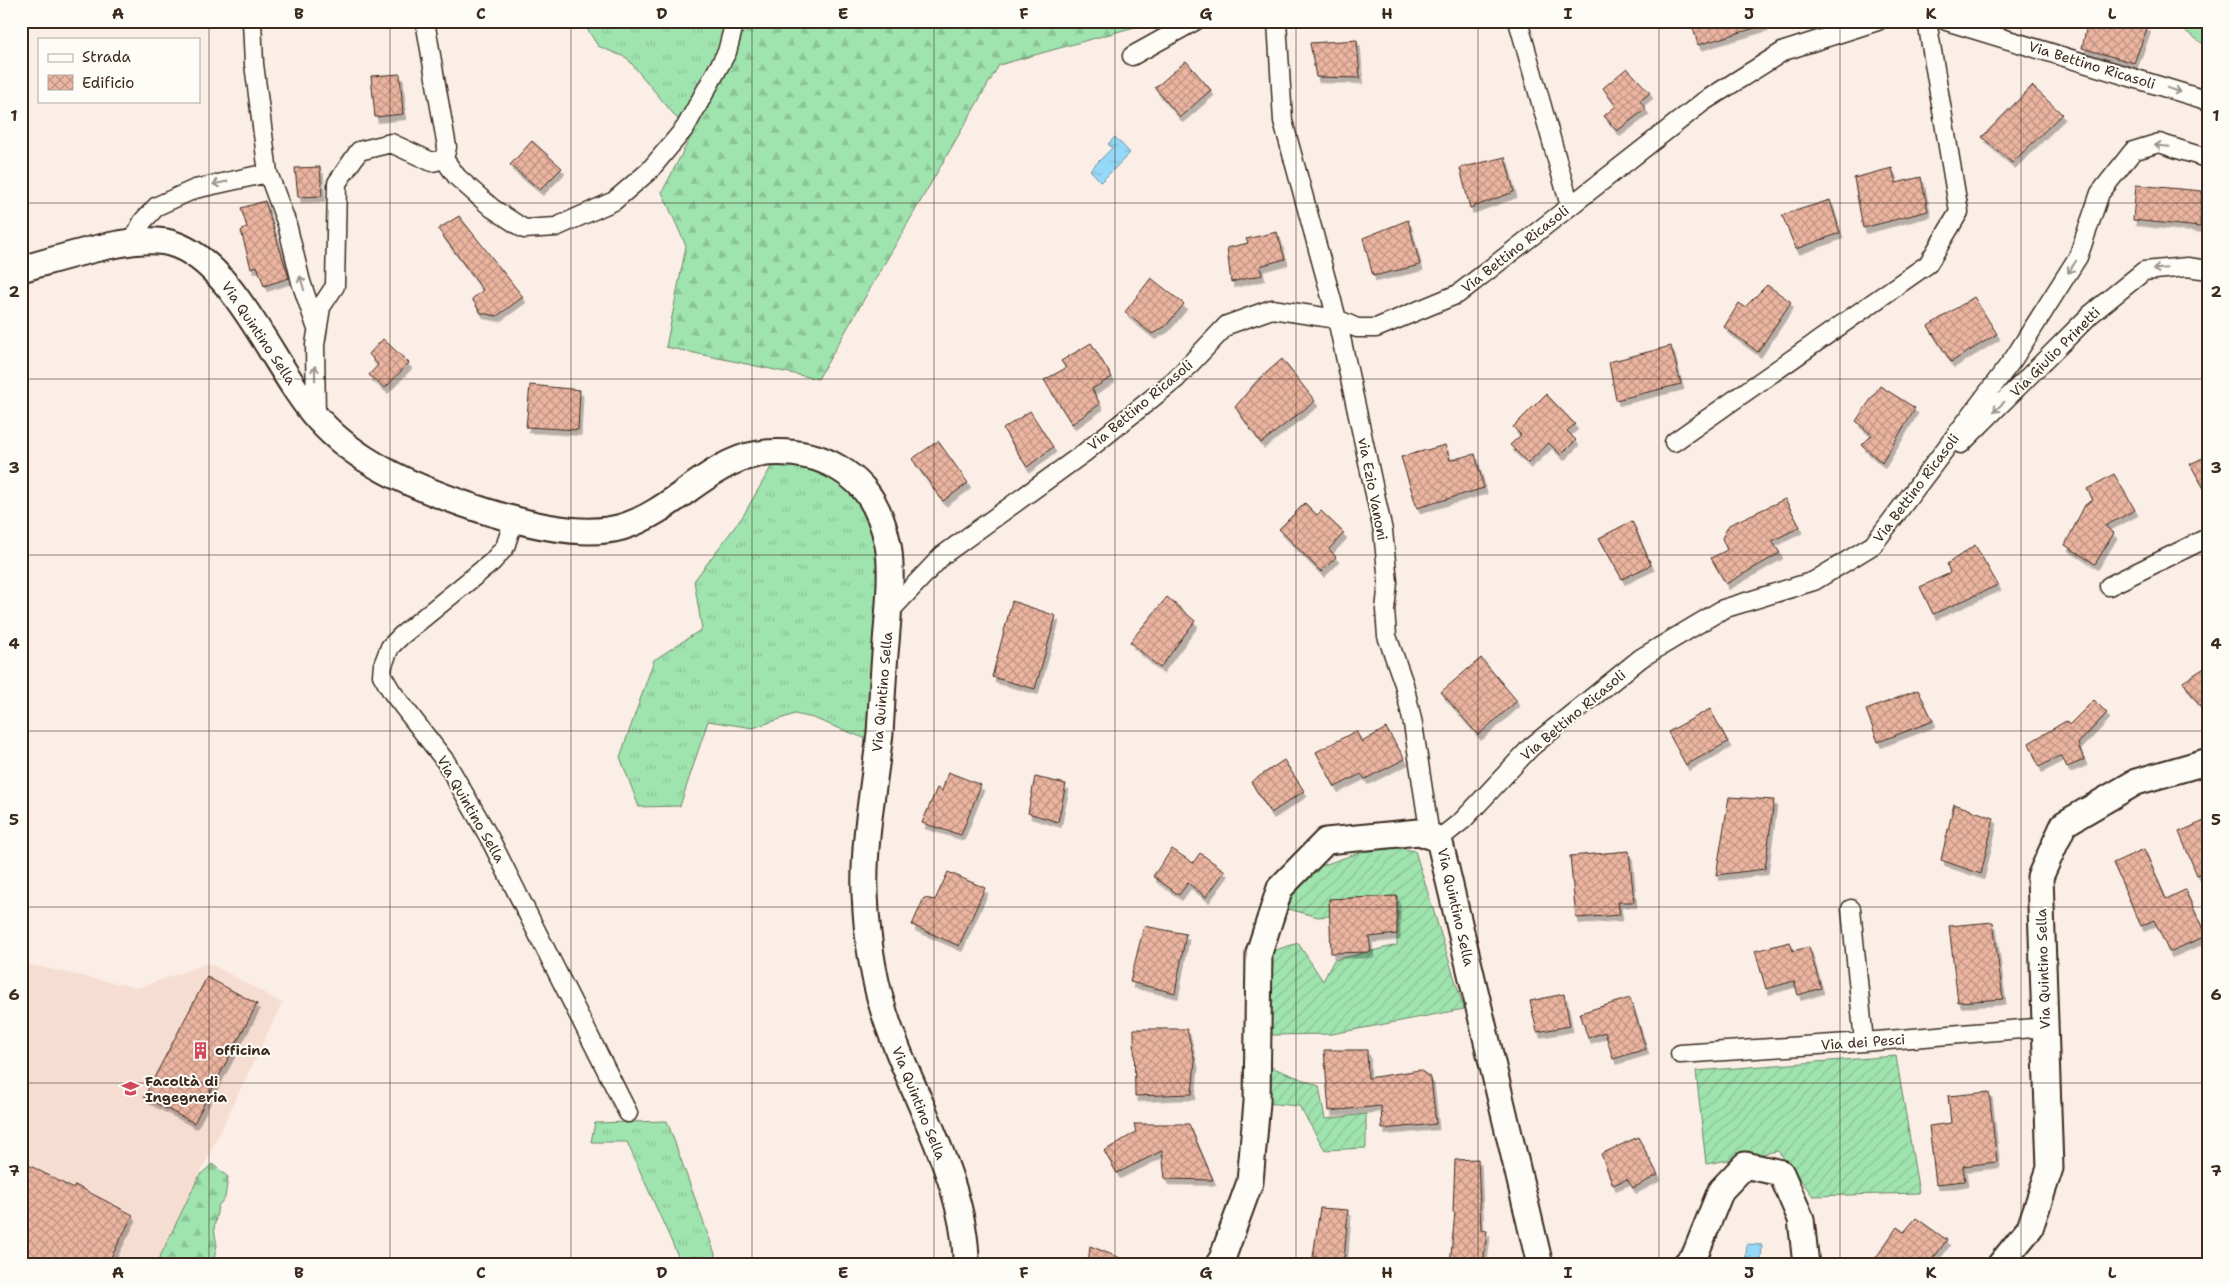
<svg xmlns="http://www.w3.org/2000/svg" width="2230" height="1286" viewBox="0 0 2230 1286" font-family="'Shantell Sans',sans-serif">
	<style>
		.built { fill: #f6ddd1 }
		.grass { fill: url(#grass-tufts); stroke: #6d8666 }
		.forest { fill: url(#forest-firs); stroke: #6d8666 }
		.garden { fill: url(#garden-furrows); stroke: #6d8666 }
		.water { fill: url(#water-ripples); stroke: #7292a1 }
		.building { fill: url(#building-cross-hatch); stroke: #3b2a1e; filter: url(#shadow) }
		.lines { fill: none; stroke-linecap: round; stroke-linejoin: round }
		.street-casing { stroke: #3b2a1e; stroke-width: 21 }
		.secondary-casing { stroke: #3b2a1e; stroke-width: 29 }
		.street { stroke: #fdfcf7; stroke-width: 18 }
		.secondary { stroke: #fdfcf7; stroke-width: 25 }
		.oneway { stroke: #9c938a }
		.grid { fill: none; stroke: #3b2a1e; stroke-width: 1; stroke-opacity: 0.55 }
		.labels { text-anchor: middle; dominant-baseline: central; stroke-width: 4; stroke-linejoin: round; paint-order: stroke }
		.street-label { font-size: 14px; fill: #3b2a1e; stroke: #fdfcf7 }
		.poi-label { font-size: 14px; font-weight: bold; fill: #3b2a1e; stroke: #fdfcf7; text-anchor: start }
		.neatline { fill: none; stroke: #3b2a1e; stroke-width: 2 }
		.grid-label { font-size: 16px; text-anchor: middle; font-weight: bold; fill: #3b2a1e }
	</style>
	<defs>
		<pattern id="grass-tufts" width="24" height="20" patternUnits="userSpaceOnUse" patternTransform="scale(1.25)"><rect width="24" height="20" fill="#9fe3af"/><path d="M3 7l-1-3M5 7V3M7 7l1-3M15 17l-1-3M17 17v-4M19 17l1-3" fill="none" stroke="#8ac396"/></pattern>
		<pattern id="forest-firs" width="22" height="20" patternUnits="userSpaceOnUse" patternTransform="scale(1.25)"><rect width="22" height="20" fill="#9fe3af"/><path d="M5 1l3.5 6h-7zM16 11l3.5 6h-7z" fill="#8ac396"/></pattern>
		<pattern id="garden-furrows" width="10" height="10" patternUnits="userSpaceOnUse" patternTransform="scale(1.25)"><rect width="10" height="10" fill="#9fe3af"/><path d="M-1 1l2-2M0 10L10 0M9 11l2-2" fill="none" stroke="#8ac396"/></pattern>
		<pattern id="water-ripples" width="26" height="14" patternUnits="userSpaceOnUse" patternTransform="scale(1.25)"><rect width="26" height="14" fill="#96d8f8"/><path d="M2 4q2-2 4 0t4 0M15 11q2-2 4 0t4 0" fill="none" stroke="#82bad4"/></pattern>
		<pattern id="building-cross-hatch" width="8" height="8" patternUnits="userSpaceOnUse" patternTransform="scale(1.25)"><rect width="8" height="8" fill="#ecb5a1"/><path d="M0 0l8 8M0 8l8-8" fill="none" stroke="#c09383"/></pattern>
		<filter id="shadow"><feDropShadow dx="3" dy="5.5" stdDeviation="0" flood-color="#0004"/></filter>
	</defs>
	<rect width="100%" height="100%" fill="#faeee6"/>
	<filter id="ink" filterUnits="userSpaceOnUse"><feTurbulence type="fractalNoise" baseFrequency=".02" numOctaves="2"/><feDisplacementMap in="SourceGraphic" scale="10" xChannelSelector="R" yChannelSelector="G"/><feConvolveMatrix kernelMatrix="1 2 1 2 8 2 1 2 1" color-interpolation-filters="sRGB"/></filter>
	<g filter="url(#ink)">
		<!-- built -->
		<path class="built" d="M21,963L138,988L209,963L282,1003L156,1265H21Z"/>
		<!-- grass -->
		<path class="grass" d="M582,21H735L685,128L627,58L598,46Z
			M774,462L809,466L836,479L863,506L880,551L869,740L813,718L795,714L753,728L708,721L680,806L639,807L620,757L654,660L702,629L694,581L743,516Z
			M667,1121L719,1265H682L627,1142H591L595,1123Z"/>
		<!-- forest -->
		<path class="forest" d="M745,21H1156L999,65L818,379L666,347L686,246L662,192L740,42Z
			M2171,21H2209V48Z
			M212,1164L228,1177L225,1198L218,1206L214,1229L217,1245L214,1259L208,1265H156L199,1176Z"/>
		<!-- garden -->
		<path class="garden" d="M1382,845L1415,851L1464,1009L1332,1034L1272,1035L1269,952L1298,943L1323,981L1334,960L1397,945V896L1329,899L1330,916L1318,917L1285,908L1309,870Z
			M1896,1056L1919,1193L1813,1196L1778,1151L1706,1164L1696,1071Z
			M1266,1065L1319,1086L1325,1119L1366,1114V1148L1325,1150L1299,1106L1265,1103Z"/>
		<!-- water -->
		<path class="water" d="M1115,137L1130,153L1101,182L1090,170L1112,148L1108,144Z
			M1747,1244L1762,1245L1761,1265H1745Z"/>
		<!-- building -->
		<path class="building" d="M1691,21H1765V25L1698,45Z
			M2088,21H2132L2148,26L2134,63L2082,48Z
			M1357,40L1360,78L1316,77L1310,43Z
			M1186,61L1211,90L1180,117L1155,88Z
			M1627,68L1650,93L1640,101L1646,109L1617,131L1604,116L1616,106L1603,88Z
			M400,74L403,114L375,117L371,76Z
			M2032,86L2062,114L2012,163L1982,137Z
			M532,141L562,168L540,190L510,165Z
			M1505,157L1514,192L1470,208L1460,168Z
			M320,167L322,196L298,197L295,168Z
			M1892,168L1896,183L1921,177L1928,211L1863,228L1854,178Z
			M2136,185L2202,191L2200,227L2133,220Z
			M1830,200L1840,233L1796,249L1782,215Z
			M265,201L289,278L264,286L257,266L251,268L241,231L247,227L241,208Z
			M459,216L523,297L497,316L481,313L472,299L483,290L438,229Z
			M1408,220L1420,265L1373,276L1363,238Z
			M1277,232L1285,259L1260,266L1262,275L1231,282L1227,248L1248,243L1246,239Z
			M1151,278L1184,304L1166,326L1152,334L1125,312Z
			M1767,285L1791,302L1758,352L1724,327L1739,303L1745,307Z
			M1974,297L1997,334L1951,362L1928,326Z
			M383,339L409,363L385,388L369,375L378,365L369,354Z
			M1091,343L1112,377L1092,389L1100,404L1072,424L1044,380L1066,368L1061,361Z
			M1671,346L1681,384L1616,400L1609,362Z
			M1282,359L1315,401L1261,443L1235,407L1256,382Z
			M530,385L580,390L578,430L526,427Z
			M1880,386L1915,408L1882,463L1862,445L1872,435L1856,421Z
			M1546,394L1575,424L1567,431L1576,440L1561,455L1549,443L1528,463L1510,445L1521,435L1513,427Z
			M1030,411L1053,447L1027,467L1003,429Z
			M938,441L968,483L943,501L912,459Z
			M1445,445L1450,460L1475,454L1484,488L1417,508L1401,457Z
			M2209,455V497L2190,464Z
			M2114,474L2135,510L2105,526L2114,533L2095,564L2065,545L2085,505L2093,500L2087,489Z
			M1785,499L1800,527L1772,541L1780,553L1726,584L1711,558L1727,550L1722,538L1729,525Z
			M1305,503L1317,515L1321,511L1344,533L1329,549L1336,557L1321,572L1279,529Z
			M1632,521L1651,565L1622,579L1599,538Z
			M1975,545L1998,585L1933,614L1920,587L1950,573L1947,564Z
			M1167,597L1195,621L1160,668L1130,642Z
			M1012,601L1056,616L1035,689L992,677Z
			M1481,658L1517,701L1478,735L1441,692Z
			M2209,665V719L2183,682Z
			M1918,690L1933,721L1878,742L1866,710Z
			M2094,700L2107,713L2078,744L2084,760L2067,767L2061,755L2039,767L2029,743L2066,721L2069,725Z
			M1710,709L1728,742L1686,765L1668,732Z
			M1386,728L1405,759L1365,779L1361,774L1335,787L1316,752L1356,731L1362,742Z
			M1284,760L1304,791L1271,813L1251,782Z
			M948,772L981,785L961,835L922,823L937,788L942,791Z
			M1035,777L1066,784L1058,822L1028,813Z
			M1729,797L1774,800L1765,869L1716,875Z
			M1954,804L1994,818L1981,874L1941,860Z
			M2209,819V870L2197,875L2179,832Z
			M1172,849L1193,863L1200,853L1225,871L1206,897L1188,883L1179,895L1153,876Z
			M2144,849L2166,899L2185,890L2206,936L2169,952L2154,920L2141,926L2113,863Z
			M1629,851L1634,902H1618L1620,915L1576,918L1570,856Z
			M948,872L985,888L959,946L912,925L924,898L935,900Z
			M1397,896V934L1369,937L1371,952L1331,953L1329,899Z
			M1993,922L2003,999L1958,1002L1949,926Z
			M1144,926L1186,934L1175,993L1130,982Z
			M1790,942L1793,951L1809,947L1821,988L1798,995L1794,981L1766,989L1755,951Z
			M207,977L257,1004L194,1123L144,1097Z
			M1564,994L1570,1026L1537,1032L1530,1001Z
			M1630,998L1646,1049L1613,1059L1605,1032L1588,1038L1580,1013Z
			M1134,1029H1187L1195,1062L1192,1094L1135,1096Z
			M1324,1050H1367L1368,1078L1420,1070L1431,1078L1436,1124L1382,1129L1381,1106L1329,1111Z
			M1989,1092L1997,1162L1963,1166L1965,1181L1936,1184L1929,1126L1951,1123L1948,1096Z
			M1134,1124H1189L1213,1180L1165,1179L1162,1151L1117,1173L1104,1151L1136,1132Z
			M1638,1137L1658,1175L1633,1188L1627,1179L1613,1185L1601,1154Z
			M1478,1159L1481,1230L1487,1231L1483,1265H1450L1455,1212H1453L1455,1160Z
			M21,1161L74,1189L75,1185L133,1215L107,1265H21Z
			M1320,1208L1348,1210L1344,1260L1313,1257Z
			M1916,1218L1947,1240L1928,1265H1871L1897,1227L1904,1232Z
			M1090,1246L1135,1264V1265H1088Z"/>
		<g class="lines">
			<defs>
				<path id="street" d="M252,21L254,64L268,173L287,224L301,282L316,326
					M425,21L447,147L444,159L457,177L492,208L524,229L556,227L614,201L649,171L685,128L727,52L735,21
					M1277,21L1283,121L1337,319L1383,531L1388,582L1385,610L1387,636L1404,684L1413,724L1430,836
					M1518,21L1570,206
					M1946,21L2209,101
					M1132,56L1195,21
					M132,241L143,221L157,206L195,189L268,173
					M316,418L315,345L321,307L335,286L337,183L359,151L391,143L432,162L444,159
					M1674,442L1928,264L1959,212L1927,21
					M1961,444L2091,314L2144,271L2187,267L2209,270
					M514,520L505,547L492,562L401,636L390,647L383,665L382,675L392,692L446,762L489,837L628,1113
					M2109,586L2209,537
					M888,613L943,555L1084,453L1176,379L1227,325L1272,309L1337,319L1357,328H1376L1458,294L1703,102L1784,51L1878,21
					M1439,839L1463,820L1531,747L1641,658L1723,609L1814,581L1873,545L2014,358L2078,257L2100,193L2133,151L2159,143L2209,159
					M1851,909L1864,1042
					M1680,1054L1864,1042L2045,1027"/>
				<path id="secondary" d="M21,269C59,259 135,233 170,243C234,260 275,372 318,419C356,462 410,485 464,504C507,519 577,540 622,527C664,514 693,481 730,463C754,451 784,450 809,456C828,460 850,473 863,488C876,503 884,525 888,545C893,571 888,616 886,643C883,673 882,703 880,733C874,786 863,841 865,894C867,942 875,991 892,1035C918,1105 967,1190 966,1265
					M1218,1265L1222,1259L1250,1182L1257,1102L1259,953L1280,888L1326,841L1419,832L1439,839L1540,1265
					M1685,1265L1695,1255L1721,1190L1745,1165L1781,1173L1801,1219L1806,1265
					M2000,1265L2030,1228L2050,1168L2040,877L2064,824L2136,782L2209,761"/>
			</defs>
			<!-- street casing -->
			<use href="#street" class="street-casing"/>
			<!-- secondary casing -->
			<use href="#secondary" class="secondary-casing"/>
			<!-- street -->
			<use href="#street" class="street"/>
			<!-- secondary -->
			<use href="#secondary" class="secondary"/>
		</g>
		<!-- one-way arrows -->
		<defs><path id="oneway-shaft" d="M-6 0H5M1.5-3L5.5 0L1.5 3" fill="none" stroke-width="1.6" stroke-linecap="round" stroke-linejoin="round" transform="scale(1.25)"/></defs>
		<g class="oneway">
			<use href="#oneway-shaft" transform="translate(2174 90) rotate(17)"/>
			<use href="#oneway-shaft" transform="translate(2162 146) rotate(-175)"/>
			<use href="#oneway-shaft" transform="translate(220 183) rotate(168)"/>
			<use href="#oneway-shaft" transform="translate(2072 267) rotate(123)"/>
			<use href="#oneway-shaft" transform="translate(2160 269) rotate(175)"/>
			<use href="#oneway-shaft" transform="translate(302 283) rotate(-107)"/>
			<use href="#oneway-shaft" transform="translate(315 373) rotate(-91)"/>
			<use href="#oneway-shaft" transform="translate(1999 407) rotate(136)"/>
		</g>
	</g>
	<!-- grid -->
	<path class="grid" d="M209,21V1265M390,21V1265M571,21V1265M752,21V1265M934,21V1265M1115,21V1265M1296,21V1265M1478,21V1265M1659,21V1265M1840,21V1265M2021,21V1265M21,203H2209M21,379H2209M21,555H2209M21,731H2209M21,907H2209M21,1083H2209"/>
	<!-- icons -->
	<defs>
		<symbol id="building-bare" viewBox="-9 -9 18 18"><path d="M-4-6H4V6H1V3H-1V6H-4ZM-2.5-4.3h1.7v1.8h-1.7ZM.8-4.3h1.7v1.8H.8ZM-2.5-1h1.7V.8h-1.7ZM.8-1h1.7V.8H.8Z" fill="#d1495b" stroke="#fdfcf7" stroke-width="2.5" paint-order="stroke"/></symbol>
		<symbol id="university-bare" viewBox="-9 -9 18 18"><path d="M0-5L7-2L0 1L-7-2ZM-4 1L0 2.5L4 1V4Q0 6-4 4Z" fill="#d1495b" stroke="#fdfcf7" stroke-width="2.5" paint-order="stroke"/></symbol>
	</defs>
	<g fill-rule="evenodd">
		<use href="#building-bare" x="188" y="1038" width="25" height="25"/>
		<use href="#university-bare" x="118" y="1076" width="25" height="25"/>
	</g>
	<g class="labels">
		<!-- street labels -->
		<g class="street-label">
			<text transform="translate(2092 65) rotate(17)">Via Bettino Ricasoli</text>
			<text transform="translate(1515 249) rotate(-38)">Via Bettino Ricasoli</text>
			<text transform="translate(259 333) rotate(56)">Via Quintino Sella</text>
			<text transform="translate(2055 352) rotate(-45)">Via Giulio Prinetti</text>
			<text transform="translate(1140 405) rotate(-40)">Via Bettino Ricasoli</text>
			<text transform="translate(1916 488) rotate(-53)">Via Bettino Ricasoli</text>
			<text transform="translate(1373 489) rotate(79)">via Ezio Vanoni</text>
			<text transform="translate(882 692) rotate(-85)">Via Quintino Sella</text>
			<text transform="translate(1573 715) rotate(-40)">Via Bettino Ricasoli</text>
			<text transform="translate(471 809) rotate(60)">Via Quintino Sella</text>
			<text transform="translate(1456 907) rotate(77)">Via Quintino Sella</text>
			<text transform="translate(2043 969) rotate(-92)">Via Quintino Sella</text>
			<text transform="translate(1863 1042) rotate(-4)">Via dei Pesci</text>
			<text transform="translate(919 1103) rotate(68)">Via Quintino Sella</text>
		</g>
		<!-- poi labels -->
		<g class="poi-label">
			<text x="215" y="1050">officina</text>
			<text x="145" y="1081">Facoltà di<tspan x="145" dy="16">Ingegneria</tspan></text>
		</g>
	</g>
	<!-- margin -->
	<rect width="2230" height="1286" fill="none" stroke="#fdfcf7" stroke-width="55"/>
	<!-- legend -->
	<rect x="38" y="38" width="162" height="65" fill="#fdfcf7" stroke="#afa8a0"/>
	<rect x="48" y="54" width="25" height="8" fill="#fdfcf7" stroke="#afa8a0"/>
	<text x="82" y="62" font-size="15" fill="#3b2a1e">Strada</text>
	<rect x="48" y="75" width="25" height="15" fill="url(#building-cross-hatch)" stroke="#afa8a0"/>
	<text x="82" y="88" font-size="15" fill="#3b2a1e">Edificio</text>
	<rect x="28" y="28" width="2174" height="1230" class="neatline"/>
	<g class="grid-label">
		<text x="118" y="19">A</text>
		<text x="299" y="19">B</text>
		<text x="481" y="19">C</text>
		<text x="662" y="19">D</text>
		<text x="843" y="19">E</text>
		<text x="1024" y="19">F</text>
		<text x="1206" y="19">G</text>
		<text x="1387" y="19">H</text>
		<text x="1568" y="19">I</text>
		<text x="1749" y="19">J</text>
		<text x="1931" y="19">K</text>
		<text x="2112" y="19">L</text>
		<text x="14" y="121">1</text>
		<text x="2216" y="121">1</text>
		<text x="14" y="297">2</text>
		<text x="2216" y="297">2</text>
		<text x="14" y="473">3</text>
		<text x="2216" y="473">3</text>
		<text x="14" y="649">4</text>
		<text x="2216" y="649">4</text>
		<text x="14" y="825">5</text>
		<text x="2216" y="825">5</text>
		<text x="14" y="1000">6</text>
		<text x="2216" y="1000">6</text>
		<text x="14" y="1176">7</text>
		<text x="2216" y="1176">7</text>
		<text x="118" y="1278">A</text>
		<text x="299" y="1278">B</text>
		<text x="481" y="1278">C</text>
		<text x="662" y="1278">D</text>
		<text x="843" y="1278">E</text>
		<text x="1024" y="1278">F</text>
		<text x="1206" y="1278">G</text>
		<text x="1387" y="1278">H</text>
		<text x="1568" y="1278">I</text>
		<text x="1749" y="1278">J</text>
		<text x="1931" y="1278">K</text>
		<text x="2112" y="1278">L</text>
	</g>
</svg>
